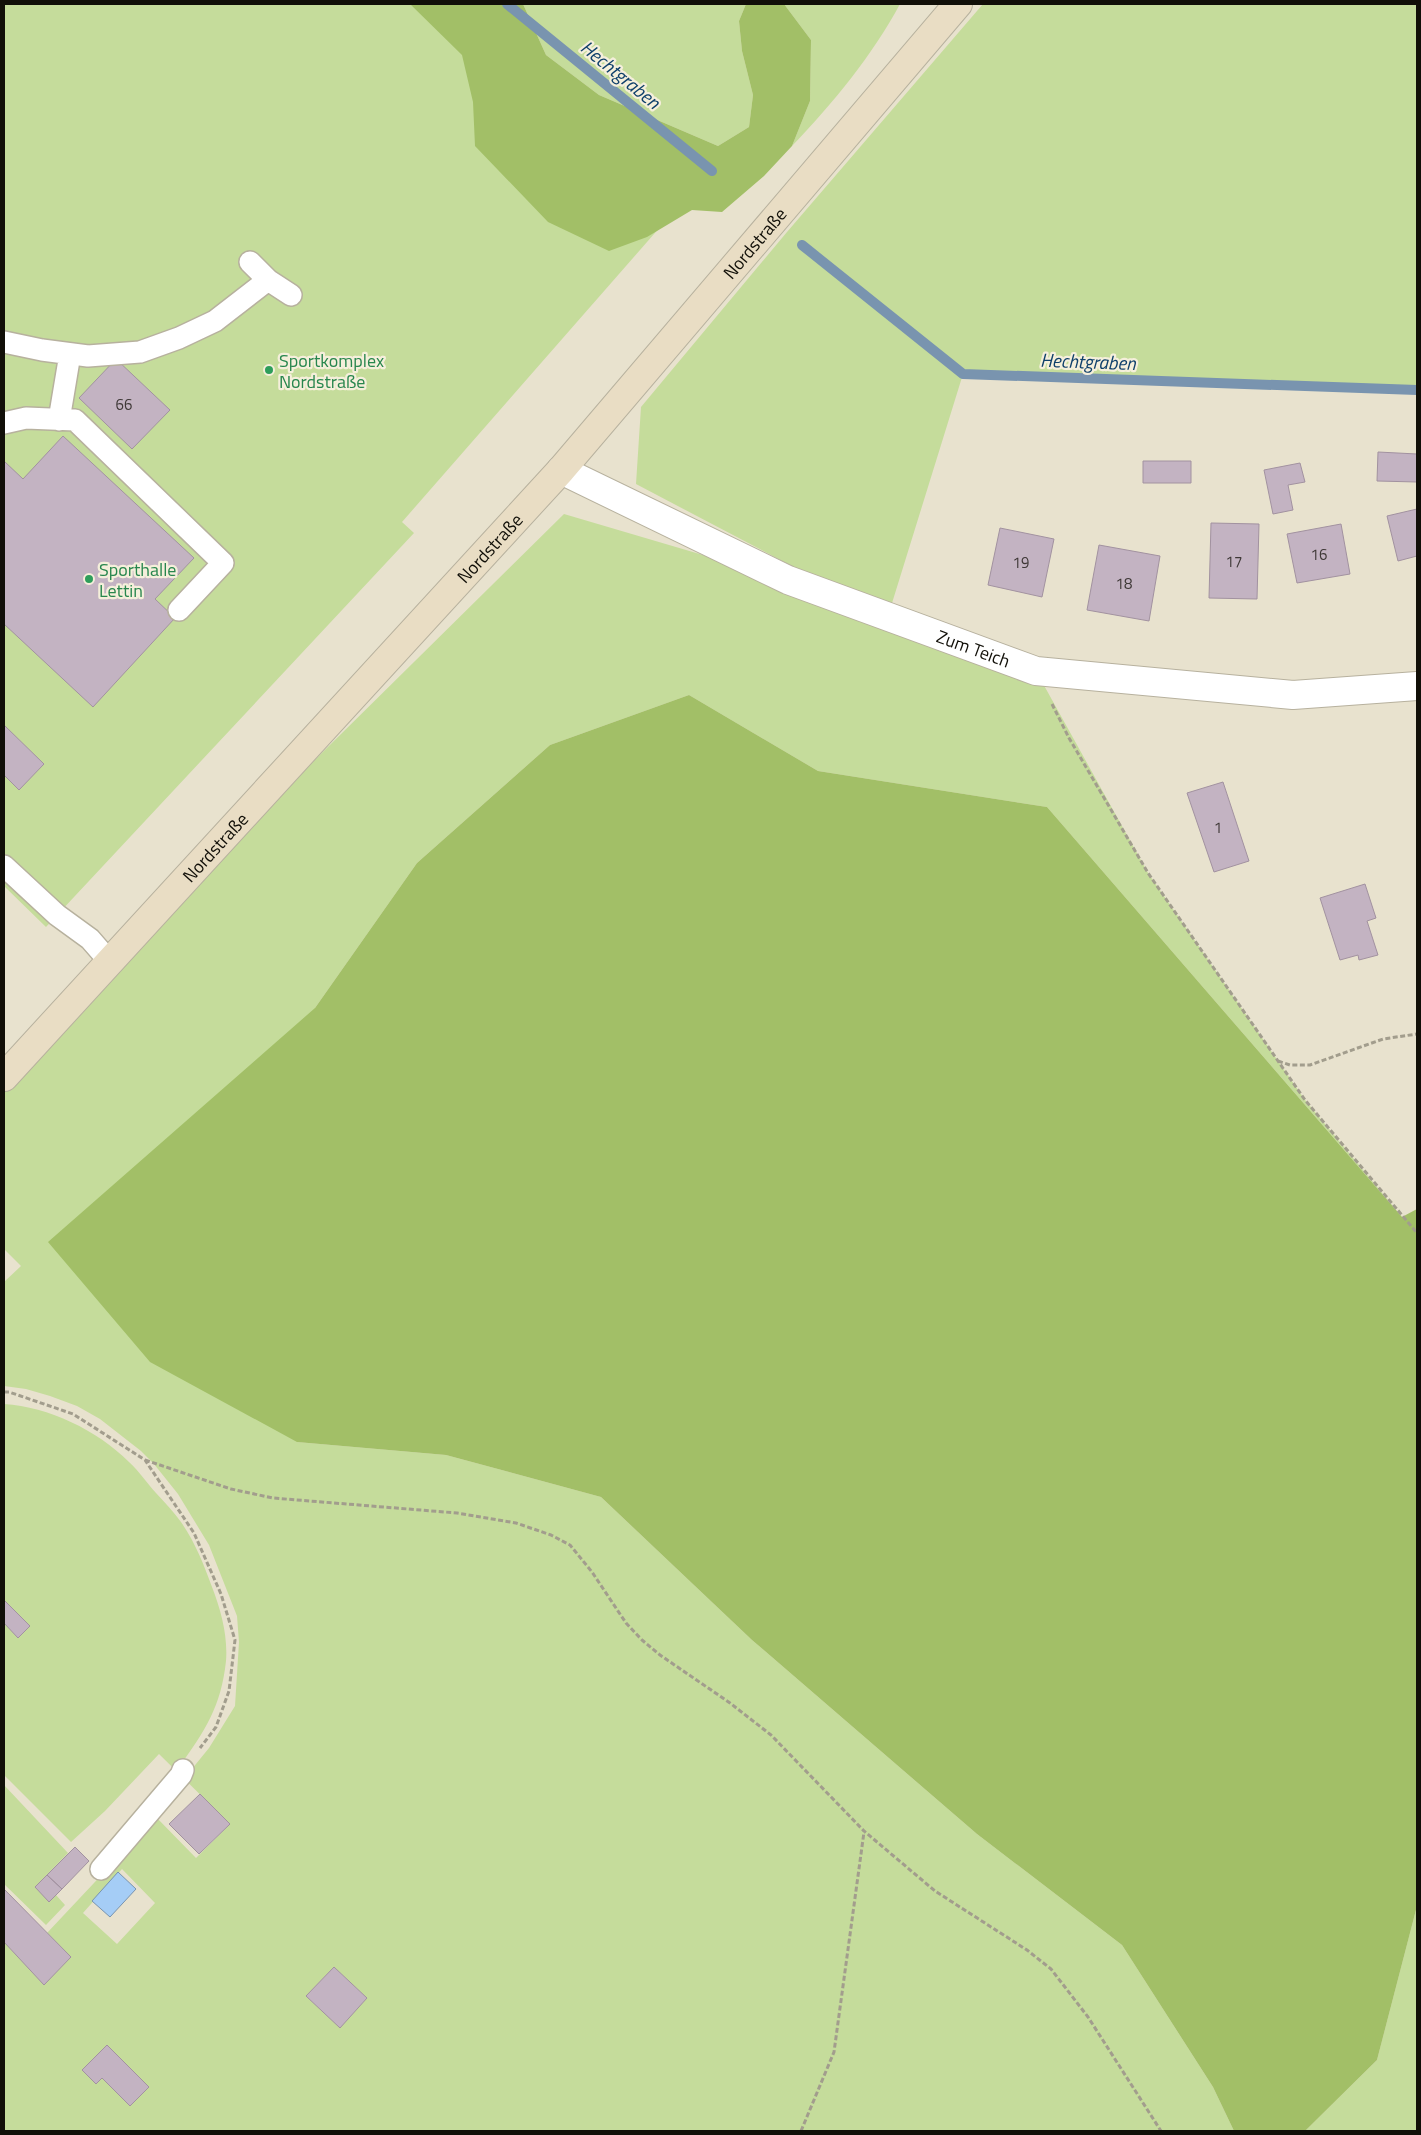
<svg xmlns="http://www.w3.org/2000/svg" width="1421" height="2135" viewBox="0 0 1421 2135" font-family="'Titillium Web',sans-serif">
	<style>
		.green { fill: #c5dc9b; fill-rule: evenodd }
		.forest { fill: #a2bf67 }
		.water { fill: #a5cdf6; stroke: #7994af }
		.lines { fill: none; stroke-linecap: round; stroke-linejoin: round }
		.stream { stroke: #7994af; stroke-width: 10 }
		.building { fill: #c3b3c2; stroke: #a292a0 }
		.lane-casing { stroke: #b7b19e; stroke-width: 24 }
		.street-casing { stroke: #b7b19e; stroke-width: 30 }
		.secondary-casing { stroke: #b7b19e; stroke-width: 30 }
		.path { stroke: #a29d8d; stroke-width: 3; stroke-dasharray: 5 2.5; stroke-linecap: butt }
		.lane { stroke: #fff; stroke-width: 21 }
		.street { stroke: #fff; stroke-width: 28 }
		.secondary { stroke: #e9ddc4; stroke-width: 28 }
		.leisure-dot { fill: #2e9e5b; stroke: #f5efdb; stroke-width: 2 }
		.labels { text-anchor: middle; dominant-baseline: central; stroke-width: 4.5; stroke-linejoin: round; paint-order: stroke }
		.number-label { font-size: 15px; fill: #3e3836 }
		.street-label { font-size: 18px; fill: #110f08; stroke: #f5efdb }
		.leisure-label { font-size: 18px; fill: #27864d; stroke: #f5efdb; text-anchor: start }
		.water-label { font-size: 19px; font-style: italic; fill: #0f406b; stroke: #f5efdb }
	</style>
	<rect width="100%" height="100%" fill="#e8e2ce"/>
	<!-- green -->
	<path class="green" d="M4,4H414L668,218L402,522L414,533L46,927L4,886Z
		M523,4H746L739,21L742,51L753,95L749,127L718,146L599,95L546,55Z
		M784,4H900C872,56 833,103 792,146L810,101L811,40Z
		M983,4H1417V390L963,374L888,616L1036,671L1148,873L1305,1100L1402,1217L1047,807L818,771L689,695L550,745L417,863L315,1008L297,1442L446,1455L601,1497L752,1640L977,1834L1122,1945L1213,2087L1234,2131H4V1942L44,1984L71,1957L47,1933L156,1817L196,1858L230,1824L159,1754L105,1811L71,1842L4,1775V1623L18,1637L30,1626L4,1600V1404C49,1407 97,1430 129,1462C139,1471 147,1483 156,1493C165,1503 174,1512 181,1522C195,1542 204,1565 212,1587C221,1610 228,1636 226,1661C221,1707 205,1731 179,1767L187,1775L209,1748L235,1706L239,1642L237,1616L209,1545L178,1494L154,1464L141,1451L100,1419L77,1406L50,1396L26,1389L4,1386V1282L21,1266L4,1249V1077L110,962L564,514L788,580L883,614L636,484L641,407L787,232ZM122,1869L155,1903L117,1944L83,1913ZM334,1967L367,1998L340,2027L306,1996ZM107,2045L149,2087L130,2106L102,2078L96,2084L83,2070Z
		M4,1785L68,1853L35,1887L49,1901L56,1895L65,1905L46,1925L4,1884Z
		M1417,1906V2131H1305L1377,2060Z"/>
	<!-- forest -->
	<path class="forest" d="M410,4H523L546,55L599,95L718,146L749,127L753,95L742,51L739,21L746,4H784L811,40L810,101L792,146L764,176L722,212L692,210L647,237L609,251L548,222L475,146L473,102L462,55Z
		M689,695L818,771L1047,807L1402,1217L1417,1209V1906L1377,2060L1305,2131H1234L1213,2087L1122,1945L977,1834L752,1640L601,1497L446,1455L297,1442L150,1362L48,1242L315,1008L417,863L550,745Z"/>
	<!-- water -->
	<path class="water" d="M118,1872L136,1889L110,1917L92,1901Z"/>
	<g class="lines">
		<!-- stream -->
		<path class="stream" d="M507,4L712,171
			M802,245L963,374L1417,390"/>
	</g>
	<!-- building -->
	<path class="building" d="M116,359L170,410L132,449L79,398Z
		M63,436L194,558L155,599L175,618L93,707L4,624V461L23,479Z
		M1378,452L1417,454V482L1377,481Z
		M1143,461H1191V483H1143Z
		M1300,463L1305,482L1288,485L1293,510L1273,514L1264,470Z
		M1417,509V556L1398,561L1387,516Z
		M1211,523L1259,524L1257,599L1209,598Z
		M1341,524L1350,574L1297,583L1287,534Z
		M1000,528L1054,539L1042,597L988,585Z
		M1099,545L1160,556L1149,621L1087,610Z
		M4,725L44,764L19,790L4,775Z
		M1223,782L1249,861L1214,872L1187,793Z
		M1365,884L1376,918L1367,921L1378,955L1359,960L1358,955L1340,960L1320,898Z
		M4,1600L30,1626L18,1638L4,1623Z
		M200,1794L230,1824L199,1854L169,1824Z
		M75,1847L89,1861L62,1889L47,1875Z
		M47,1875L62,1889L49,1902L35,1887Z
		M4,1889L71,1957L44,1985L4,1942Z
		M334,1967L367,1998L340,2028L306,1996Z
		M107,2045L149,2087L130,2106L102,2078L96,2084L82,2070Z"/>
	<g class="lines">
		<defs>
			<path id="lane" d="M250,262L268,280
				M4,342L42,350L88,356L140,352L179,338L215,321L268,280L291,295
				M59,420L70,354
				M4,423L26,418L75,420L223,563L179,610
				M4,866L57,915L90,939L110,962
				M101,1869L181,1775L183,1770"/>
			<g id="street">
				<path id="s1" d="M561,470L788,580L1036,671L1293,695L1417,686"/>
			</g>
			<g id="secondary">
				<path id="s2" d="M4,1077L561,470L958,4"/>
			</g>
		</defs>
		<!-- lane casing -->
		<use href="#lane" class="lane-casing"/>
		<!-- street casing -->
		<use href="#street" class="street-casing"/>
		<!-- secondary casing -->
		<use href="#secondary" class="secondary-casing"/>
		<!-- path -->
		<path class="path" d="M1052,704L1069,738L1148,873L1305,1100L1417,1233
			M1278,1061L1290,1065H1310L1383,1039L1417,1034
			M4,1392H9L73,1414L145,1460L194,1533L221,1594L235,1640L229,1691L216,1727L200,1748
			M145,1460L231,1489L273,1498L457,1513L516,1523L551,1535L570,1545L592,1572L626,1623L642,1640L660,1655L730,1703L771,1735L864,1831L935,1891L1027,1950L1051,1969L1088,2017L1161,2131
			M801,2131L834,2052L864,1832"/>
		<!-- lane -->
		<use href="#lane" class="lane"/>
		<!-- street -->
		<use href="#street" class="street"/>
		<!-- secondary -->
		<use href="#secondary" class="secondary"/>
	</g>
	<!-- markers -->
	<g class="leisure-dot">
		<circle cx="269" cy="370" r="5"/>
		<circle cx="89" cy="579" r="5"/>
	</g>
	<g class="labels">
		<!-- number labels -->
		<g class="number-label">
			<text x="124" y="404">66</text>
			<text x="1319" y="554">16</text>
			<text x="1234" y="561">17</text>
			<text x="1021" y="562">19</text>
			<text x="1124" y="583">18</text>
			<text x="1218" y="827">1</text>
		</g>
		<!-- street labels -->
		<g class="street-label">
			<text stroke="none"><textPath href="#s2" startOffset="1122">Nordstraße</textPath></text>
			<text stroke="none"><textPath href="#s2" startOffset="718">Nordstraße</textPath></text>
			<text stroke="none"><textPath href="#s1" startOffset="450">Zum Teich</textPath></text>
			<text stroke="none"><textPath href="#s2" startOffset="312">Nordstraße</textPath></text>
		</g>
		<!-- leisure labels -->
		<g class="leisure-label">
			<text x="279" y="360">Sportkomplex<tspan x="279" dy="21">Nordstraße</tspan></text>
			<text x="99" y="569">Sporthalle<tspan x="99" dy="21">Lettin</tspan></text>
		</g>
		<!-- water labels -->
		<g class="water-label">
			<text transform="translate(621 74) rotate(39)">Hechtgraben</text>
			<text transform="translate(1088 361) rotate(2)">Hechtgraben</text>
		</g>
	</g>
	<!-- border -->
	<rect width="1421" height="2135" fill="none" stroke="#110f08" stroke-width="10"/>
</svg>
